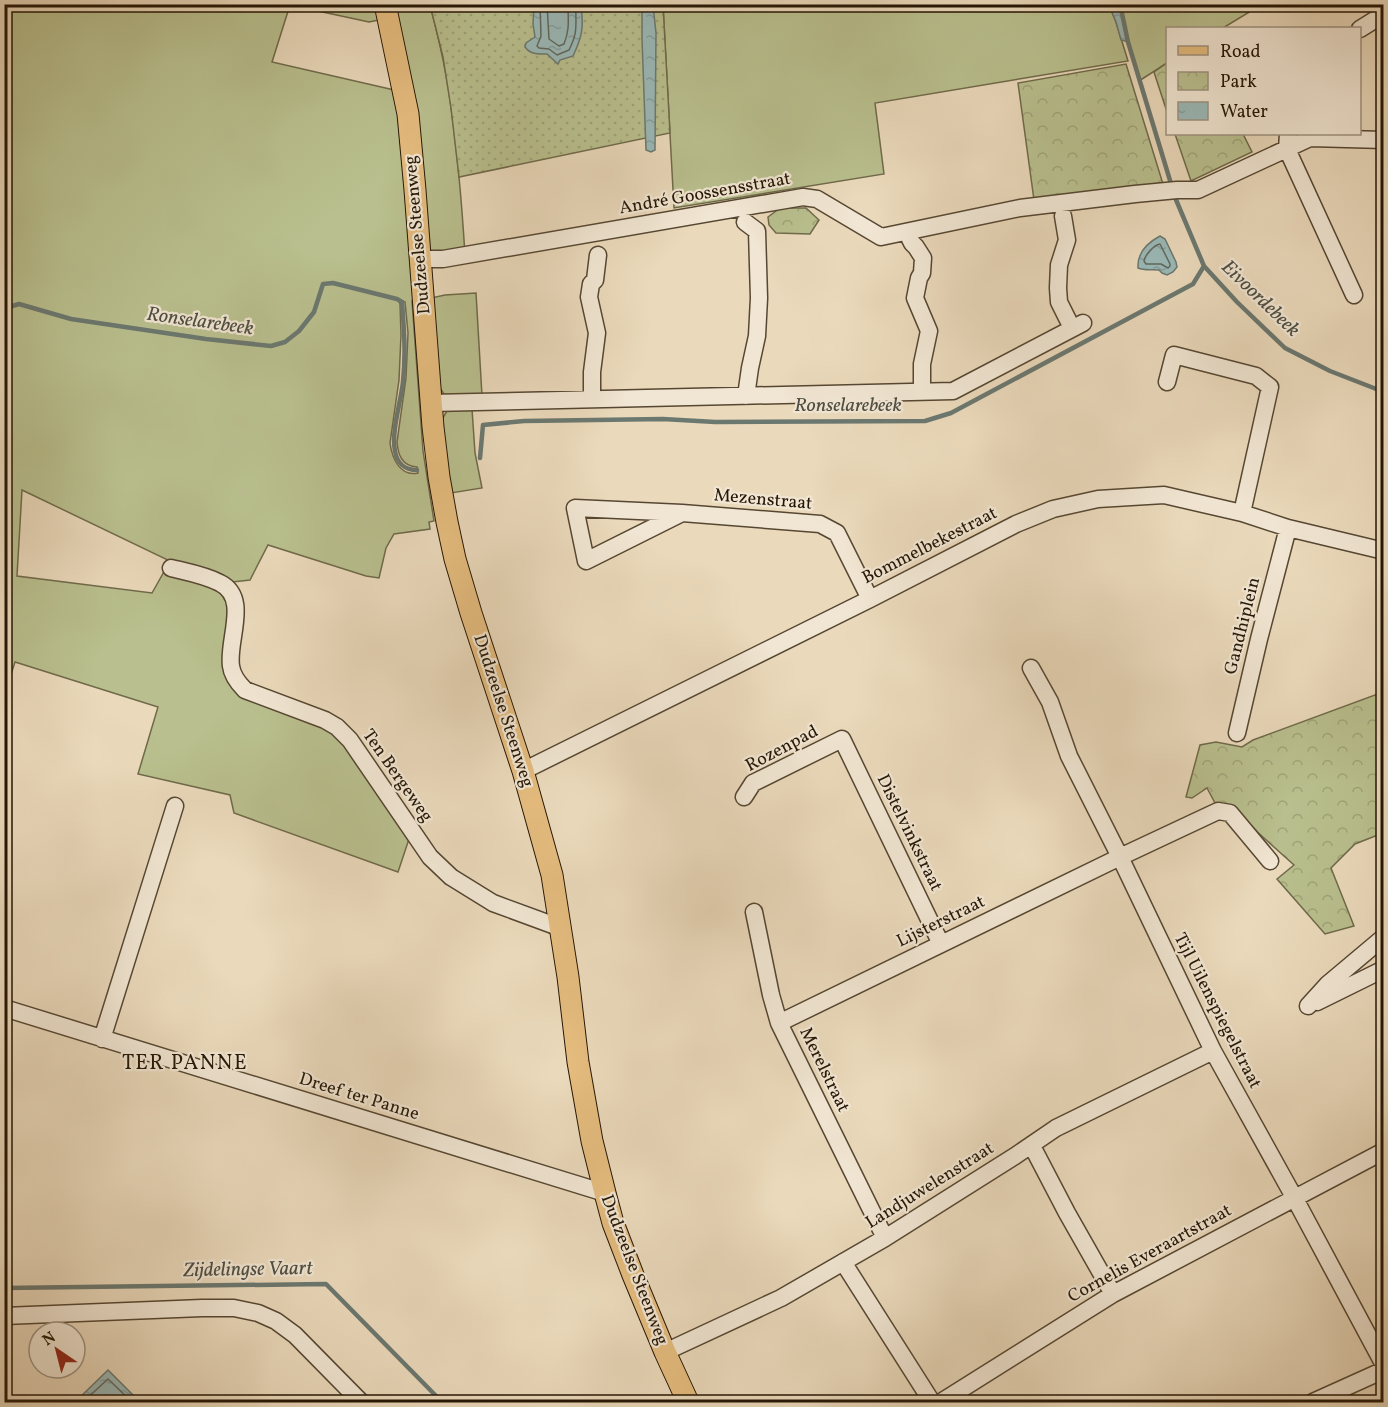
<svg xmlns="http://www.w3.org/2000/svg" width="1388" height="1407" viewBox="0 0 1388 1407" font-family="Vollkorn,serif">
	<style>
		.grass { fill: #b9bf8e; stroke: #6f6a4a; stroke-width: 1.5; fill-rule: evenodd }
		.park { fill: url(#park-crowns); stroke: #6f6a4a; stroke-width: 1.5 }
		.garden { fill: url(#garden-dots); stroke: #6f6a4a; stroke-width: 1.5 }
		.water { fill: url(#water-ripples); stroke: #6b7870; stroke-width: 1.5 }
		.lines { fill: none; stroke-linecap: round; stroke-linejoin: round }
		.shore { stroke: #60685e; stroke-width: 1.5 }
		.stream { stroke: #6b7870; stroke-width: 4.5 }
		.minor-casing { stroke: #564732; stroke-width: 19 }
		.major-casing { stroke: #251605; stroke-width: 23 }
		.minor { stroke: #f1e6d3; stroke-width: 16 }
		.major { stroke: #e5bc7e; stroke-width: 21 }
		.labels { text-anchor: middle; dominant-baseline: central; stroke-width: 4.5; stroke-linejoin: round; paint-order: stroke }
		.street-label { font-size: 18px; fill: #251605; stroke: #f1e6d3 }
		.water-label { font-size: 20px; font-style: italic; fill: #4e4f44; stroke: #f1e6d3 }
		.quarter-label { font-size: 21px; letter-spacing: 1.5px; fill: #251605; stroke: #f1e6d3 }
	</style>
	<defs>
		<pattern id="park-crowns" width="20" height="18" patternUnits="userSpaceOnUse" patternTransform="scale(1.5)"><rect width="20" height="18" fill="#b9bf8e"/><path d="M2 6a3 3 0 1 1 6 0M12 15a3 3 0 1 1 6 0" fill="none" stroke="#9fa379"/></pattern>
		<pattern id="garden-dots" width="8" height="8" patternUnits="userSpaceOnUse" patternTransform="scale(1.5)"><rect width="8" height="8" fill="#b9bf8e"/><path d="M2 2h.1M6 6h.1" fill="none" stroke="#9fa379" stroke-width="1.8" stroke-linecap="round"/></pattern>
		<pattern id="water-ripples" width="26" height="14" patternUnits="userSpaceOnUse" patternTransform="scale(1.5)"><rect width="26" height="14" fill="#9ab9b8"/><path d="M2 4q2-2 4 0t4 0M15 11q2-2 4 0t4 0" fill="none" stroke="#859e9d"/></pattern>
	</defs>
	<rect width="100%" height="100%" fill="#ead9bb"/>
	<filter id="stains"><feTurbulence type="fractalNoise" baseFrequency=".00333" numOctaves="4"/><feColorMatrix values="0 0 0 0 .2 0 0 0 0 .09 0 0 0 0 .02 0 0 0 .5 -.17"/></filter>
	<radialGradient id="worn" r=".72"><stop offset=".6" stop-color="#630" stop-opacity="0"/><stop offset="1" stop-color="#630" stop-opacity=".3"/></radialGradient>
	<!-- grass -->
	<path class="grass" d="M5,5H430C439,39 447,73 451,108C458,157 462,206 465,255L421,259L424,299L412,301L423,451L434,521L429,522L430,529L394,534L386,548L379,578L366,576L268,545L250,580L223,583L232,592L237,682L325,720L412,830L398,872L234,813L230,795L138,774L158,707L15,662L5,693ZM290,5L369,22L389,18L403,92L272,62ZM398,299L405,302L408,333L406,378L397,442C398,455 402,466 417,467L418,473C400,477 392,458 390,443L399,380L401,335L400,304ZM22,490L170,561L152,593L17,576Z
		M663,5H1109L1116,22L1128,61L875,103L884,174L674,208Z
		M1120,5H1261L1223,28H1168L1167,63L1139,81L1128,42Z
		M476,293L482,396L446,397L438,385L431,298L445,295Z
		M456,409H472L475,453L482,488L451,493L441,421L447,411Z"/>
	<!-- park -->
	<path class="park" d="M1167,63V112L1154,72Z
		M1126,64L1163,184L1034,200L1018,83Z
		M1175,134H1243L1252,152L1191,181Z
		M780,208H806L819,220L810,234L776,233L769,225L768,217Z
		M1383,692V833L1355,844L1331,868L1354,926L1325,934L1277,879L1294,865L1235,812L1215,803L1207,788L1192,798L1186,797L1200,745L1216,742L1242,747L1253,740Z"/>
	<!-- garden -->
	<path class="garden" d="M430,5H663L670,133L459,177L451,108L443,57Z"/>
	<!-- water -->
	<path class="water" d="M534,5H583L581,7C584,27 582,37 573,56L560,60L558,64L547,54C538,54 531,55 525,47L526,43L535,37L533,24Z
		M642,5H653L656,33L655,150L651,152L646,150L642,39Z
		M1109,5H1120L1128,42L1121,40L1116,22Z
		M1160,236L1165,239L1176,262L1177,267L1173,272L1167,275L1162,273L1159,270C1152,269 1145,271 1138,268C1137,253 1147,243 1160,236Z
		M108,1370L140,1402H75Z"/>
	<g class="lines">
		<!-- shore -->
		<path class="shore" d="M540,4L541,36L537,46L539,48L549,49L557,55L569,50C579,30 575,25 576,4
			M547,4L549,39L559,46L564,44C570,29 568,20 568,4
			M1160,244L1170,264V266L1168,268L1161,264H1146L1144,261C1145,255 1154,245 1160,244Z
			M83,1402L108,1379L132,1402"/>
		<!-- stream -->
		<path class="stream" d="M1120,4L1128,42L1172,187
			M1174,195L1204,266L1237,302L1285,348L1330,371L1384,392
			M4,320L9,307L19,304L71,319L206,339L271,346L285,342L299,331L314,312L323,284L333,283L397,299L402,302C404,328 406,355 403,382C401,401 391,432 395,451C397,463 405,470 417,470
			M480,458L483,425L524,421L663,419L715,422L925,421L951,413L1193,284L1204,266
			M4,1288L326,1284L442,1402"/>
		<defs>
			<path id="minor" d="M1360,29L1384,14
				M1288,134L1287,149L1354,295
				M1063,216L1067,240L1059,265L1058,288L1059,302L1072,328
				M745,222L757,231L759,298L757,336L750,368L746,396
				M910,239L912,243L916,247L923,258L922,273L919,278L915,298L929,331L922,364V392
				M421,259H443L803,197L817,199L881,237L1020,208L1135,194L1177,190H1198L1310,138L1384,140
				M1167,382L1174,355L1256,376L1270,387L1242,513
				M592,399V372L597,333L589,297L591,284L595,280L598,255
				M431,403L953,391L1083,323
				M682,513L586,561L575,508L682,513L820,524L837,533L870,599
				M171,568C187,572 205,575 220,583C250,598 227,640 231,666C232,675 238,683 245,690L325,720L337,727L350,740L430,857L451,877L493,903L561,928
				M1031,668L1050,702L1069,756L1120,857L1213,1051L1294,1197L1384,1365
				M1237,733L1259,639L1288,528
				M523,771L870,599L1016,524L1053,509L1098,499L1164,495L1242,513L1288,528L1384,551
				M744,797L753,783L842,739L941,944
				M754,912L771,995L779,1023L885,1238
				M1317,1002L1384,969
				M1308,1006L1328,984L1384,937
				M4,1008L605,1193
				M779,1023L1120,857L1218,811L1230,813L1270,861
				M102,1039L175,806
				M1032,1146L1067,1213L1113,1294
				M843,1262L932,1402
				M4,1316L202,1308H234L258,1313L276,1321L295,1335L361,1402
				M665,1352L781,1298L885,1238L1015,1156L1056,1128L1213,1051
				M941,1402L1113,1294L1384,1151
				M1313,1402L1384,1370"/>
			<path id="major" d="M385,4L408,114L415,190L433,427L439,477L447,522L455,559L471,613L523,771L552,875L568,977L578,1062L592,1141L605,1193L613,1223L633,1275L665,1352L688,1402"/>
		</defs>
		<!-- minor casing -->
		<use href="#minor" class="minor-casing"/>
		<!-- major casing -->
		<use href="#major" class="major-casing"/>
		<!-- minor -->
		<use href="#minor" class="minor"/>
		<!-- major -->
		<use href="#major" class="major"/>
	</g>
	<g class="labels">
		<!-- street labels -->
		<g class="street-label">
			<text transform="translate(705 194) rotate(-10)">André Goossensstraat</text>
			<text transform="translate(418 235) rotate(-95)">Dudzeelse Steenweg</text>
			<text transform="translate(763 500) rotate(5)">Mezenstraat</text>
			<text transform="translate(930 546) rotate(-27)">Bommelbekestraat</text>
			<text transform="translate(1243 626) rotate(-76)">Gandhiplein</text>
			<text transform="translate(503 711) rotate(72)">Dudzeelse Steenweg</text>
			<text transform="translate(782 749) rotate(-28)">Rozenpad</text>
			<text transform="translate(397 776) rotate(55)">Ten Bergeweg</text>
			<text transform="translate(909 833) rotate(64)">Distelvinkstraat</text>
			<text transform="translate(941 922) rotate(-26)">Lijsterstraat</text>
			<text transform="translate(1217 1011) rotate(63)">Tijl Uilenspiegelstraat</text>
			<text transform="translate(824 1070) rotate(64)">Merelstraat</text>
			<text transform="translate(359 1097) rotate(17)">Dreef ter Panne</text>
			<text transform="translate(930 1186) rotate(-32)">Landjuwelenstraat</text>
			<text transform="translate(1150 1254) rotate(-29)">Cornelis Everaartstraat</text>
			<text transform="translate(634 1270) rotate(69)">Dudzeelse Steenweg</text>
		</g>
		<!-- water labels -->
		<g class="water-label">
			<text transform="translate(1260 299) rotate(44)">Eivoordebeek</text>
			<text transform="translate(200 322) rotate(8)">Ronselarebeek</text>
			<text x="848" y="406">Ronselarebeek</text>
			<text transform="translate(248 1270) rotate(-1)">Zijdelingse Vaart</text>
		</g>
		<!-- quarter labels -->
		<g class="quarter-label">
			<text x="185" y="1063">TER PANNE</text>
		</g>
	</g>
	<!-- margin -->
	<rect width="1388" height="1407" fill="none" stroke="#ead9bb" stroke-width="24"/>
	<rect x="6" y="6" width="1376" height="1395" fill="none" stroke="#251605" stroke-width="3"/>
	<rect x="12" y="12" width="1364" height="1383" fill="none" stroke="#251605" stroke-width="1.5"/>
	<!-- legend -->
	<rect x="1166" y="27" width="195" height="108" fill="#f1e6d3" stroke="#9f9381" stroke-width="1.5"/>
	<rect x="1178" y="46" width="30" height="9" fill="#e5bc7e" stroke="#9f9381" stroke-width="1.5"/>
	<text x="1220" y="57" font-size="18" fill="#251605">Road</text>
	<rect x="1178" y="72" width="30" height="18" fill="url(#park-crowns)" stroke="#9f9381" stroke-width="1.5"/>
	<text x="1220" y="87" font-size="18" fill="#251605">Park</text>
	<rect x="1178" y="102" width="30" height="18" fill="url(#water-ripples)" stroke="#9f9381" stroke-width="1.5"/>
	<text x="1220" y="117" font-size="18" fill="#251605">Water</text>
	<!-- north arrow -->
	<g transform="translate(57 1350) rotate(325)"><circle r="28" fill="#f1e6d3" stroke="#9f9381" stroke-width="1.5"/>
	<path d="M0-4.5L10 22L0 15L-10 22Z" fill="#8f2418"/>
	<text y="-9" font-size="16" font-weight="bold" text-anchor="middle" fill="#251605">N</text>
	</g>
	<rect width="100%" height="100%" filter="url(#stains)"/>
	<rect width="100%" height="100%" fill="url(#worn)"/>
</svg>
